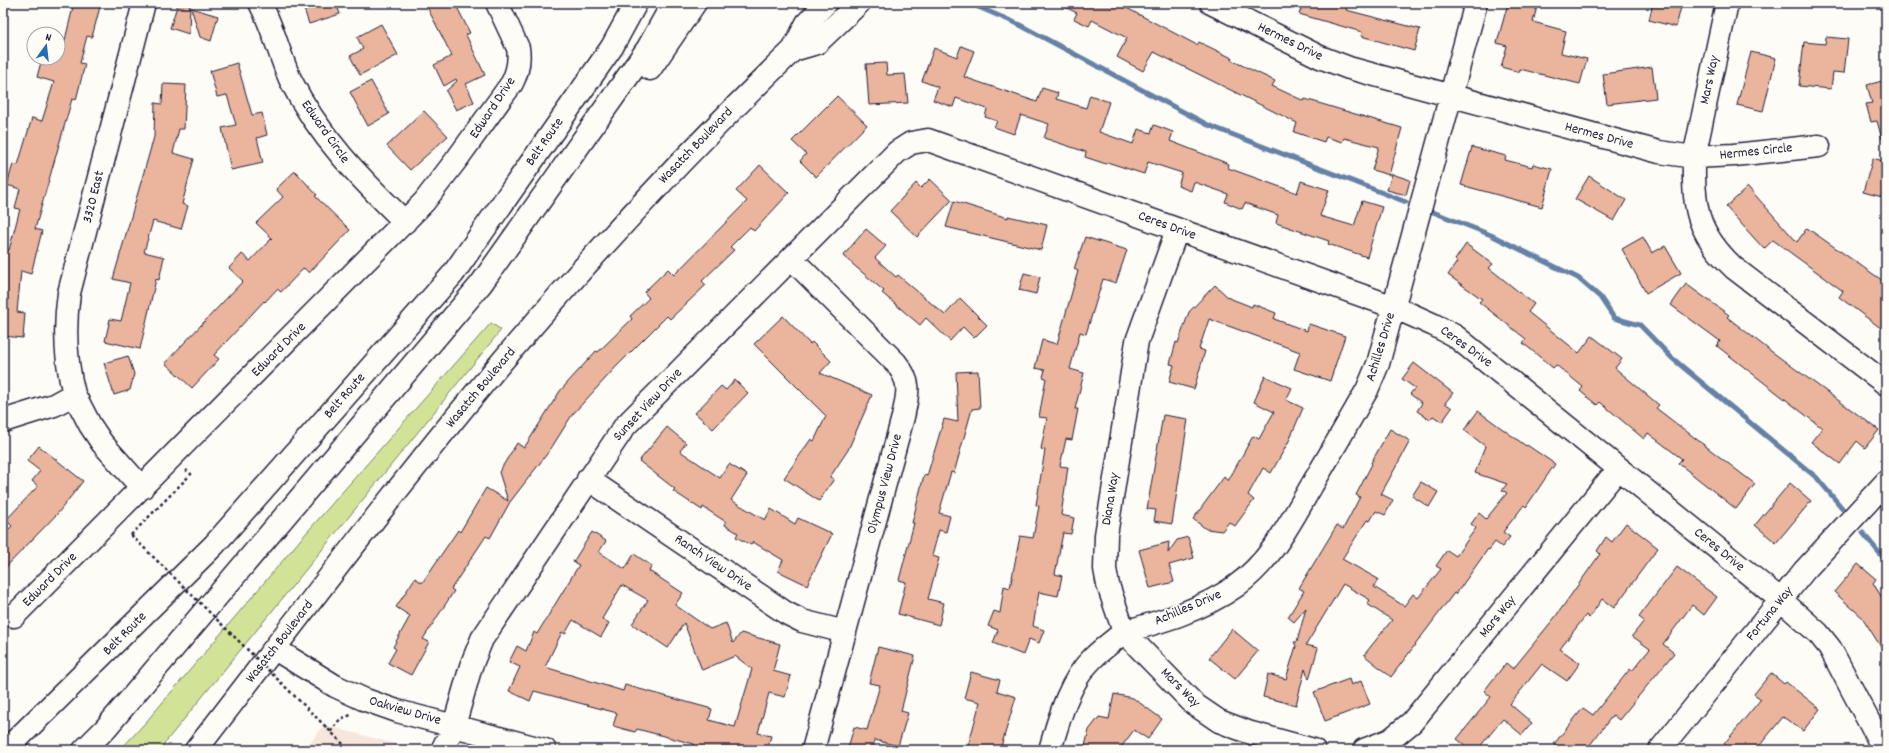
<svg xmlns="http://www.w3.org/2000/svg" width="1889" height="753" viewBox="0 0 1889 753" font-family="Dekko,sans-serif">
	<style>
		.built { fill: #f7e6dc }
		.green { fill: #d2e397; stroke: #7a8269 }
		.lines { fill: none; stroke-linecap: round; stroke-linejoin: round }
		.stream { stroke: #6681a6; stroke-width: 5 }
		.building { fill: #eab49d; stroke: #22223b; fill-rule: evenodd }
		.minor-casing { stroke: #22223b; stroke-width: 25 }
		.major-casing { stroke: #22223b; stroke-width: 25 }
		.highway-casing { stroke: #22223b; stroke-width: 25 }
		.path { stroke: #22223b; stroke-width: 2.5; stroke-dasharray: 3 3; stroke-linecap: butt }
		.minor { stroke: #fdfcf7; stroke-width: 22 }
		.major { stroke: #fdfcf7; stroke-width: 22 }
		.highway { stroke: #fdfcf7; stroke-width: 22 }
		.path-bridge { stroke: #22223b; stroke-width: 2.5; stroke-dasharray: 3 3; stroke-linecap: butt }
		.labels { text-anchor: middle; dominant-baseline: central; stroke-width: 3.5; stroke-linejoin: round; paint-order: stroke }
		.street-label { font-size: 14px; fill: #22223b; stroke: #fdfcf7 }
	</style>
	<rect width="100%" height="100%" fill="#fdfcf7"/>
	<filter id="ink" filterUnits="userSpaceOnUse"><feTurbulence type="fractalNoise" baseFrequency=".025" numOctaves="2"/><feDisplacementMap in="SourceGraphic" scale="8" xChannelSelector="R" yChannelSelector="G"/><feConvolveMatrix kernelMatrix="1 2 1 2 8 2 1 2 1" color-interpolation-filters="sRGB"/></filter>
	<g filter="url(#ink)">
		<!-- built -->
		<path class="built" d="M324,725L419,750H305Z"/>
		<!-- green -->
		<path class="green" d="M491,323L501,330L159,750H120L146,722L301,539Z"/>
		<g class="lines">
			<!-- stream -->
			<path class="stream" d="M969,3L1018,24L1208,125L1406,202
				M1433,212L1491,235L1578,278L1600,297L1614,318L1640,325L1672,358L1817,478L1843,509
				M1863,533L1886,561"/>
		</g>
		<!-- building -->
		<path class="building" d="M74,3H101L92,37L87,36L80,63L85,64L76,100L72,99L35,229L42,231L31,274L21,271L17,312L25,313L23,338L3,336V249L9,250L20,209L15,208L20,189L7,185L13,164L18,165L32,118L42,121L54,82L37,77L42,58H58V42L64,44Z
			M178,3H190L189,34L170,28Z
			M302,3H336L340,14L309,24Z
			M425,3H455L470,33L466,35L485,75L466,84L474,102L456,110L446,91L457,81L456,79L444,86L434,65L452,56Z
			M1057,3H1117L1197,45L1199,42L1232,58L1231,60L1275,81L1272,86L1304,101L1305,99L1402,128L1389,175L1372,170L1379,147L1344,138L1342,142L1326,137L1324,142L1294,132L1297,123L1154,52L1143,71L1117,57L1127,38L1092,20L1089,26L1074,19L1077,13Z
			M1303,3H1348L1346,10L1420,29L1414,51L1361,36L1362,32L1299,14Z
			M1508,3H1538L1533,22L1566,31L1561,53L1587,59L1580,84L1520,69L1519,72L1501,67L1507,46L1497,43Z
			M1653,3H1682L1676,27L1649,20Z
			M191,8L218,16L211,41L200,37Z
			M381,24L398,55L360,75L350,56L363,49L357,37Z
			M1826,37L1848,39L1844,73L1833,72L1831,89L1799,86L1804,42L1825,44Z
			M961,46L974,51L964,77L1037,102L1042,88L1058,93L1056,99L1086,108L1090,95L1109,102L1099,132L1133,144L1138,129L1151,133L1154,125L1173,132L1170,141L1229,164L1228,168L1297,193L1301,181L1329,190L1320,216L1354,226L1362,201L1382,207L1367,257L1328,244L1329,241L1276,223L1278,215L1245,203L1242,209L1225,202L1228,194L1194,182L1191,191L1178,186L1182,173L1148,162L1144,174L1107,162L1106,164L1085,157L1086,152L1044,138L1049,124L1021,115L1014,134L994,127L997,121L985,117L987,109L956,98L953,107L933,100L938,87L922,81L934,48L957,57Z
			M1751,52L1776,58L1763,111L1737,105Z
			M237,63L252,115L262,113L267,135L257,138L263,163L231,170L222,128L236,125L227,95L217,97L210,71Z
			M886,63L887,75L905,74L908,103L869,105L866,64Z
			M1652,67L1656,98L1607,104L1603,74Z
			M1886,80V139H1882L1877,121L1871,122L1866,104L1872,103L1867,85Z
			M371,81L389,114L368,126L350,92Z
			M163,84L186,85L184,129H179L173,153L194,159L182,204L188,206L181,229L153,221L144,252L164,257L159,280L156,279L140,349L105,341L110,319L121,321L130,283L113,279L154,137L155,103L162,104Z
			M837,96L867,125L816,177L800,161L806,154L792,141Z
			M424,111L448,136L410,170L387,146Z
			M1472,147L1506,156L1505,160L1532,167L1533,164L1552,169L1542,207L1461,185Z
			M1873,158L1886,162V198L1863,192Z
			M760,165L789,193L754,231L750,227L730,247L734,250L702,281L706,285L670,319L667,316L615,368L572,415L550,450L510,502L490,538L486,536L451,589L454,591L423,639L429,642L411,675L388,663L396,649L393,647L410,616L396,607L415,578L422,583L458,530L460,532L486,488L508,501L499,472L517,443L524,448L560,391L596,351L598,352L632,319L630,316L649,298L644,292L668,269L674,275L747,201L736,191Z
			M295,171L317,195L315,196L350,230L309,273L304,268L281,292L277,289L265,302L264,301L214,355L219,359L192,388L165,363L243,281L229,268L242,254L250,261L272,238L256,223L283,197L276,189Z
			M1392,174L1410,180L1406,195L1387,190Z
			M1589,176L1626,200L1614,221L1575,199Z
			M930,179L952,200L917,237L890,211L916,183L921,188Z
			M1748,187L1797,242L1807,228L1886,283V332L1839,297L1843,291L1773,240L1764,249L1726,207Z
			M954,201L1008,218V216L1047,225L1041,250L946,227Z
			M866,229L886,246L875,258L896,277L898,275L945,315L960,298L987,325L974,338L963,327L950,341L926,318L920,325L882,293L884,291L843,256Z
			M1085,237L1127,250L1116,283L1103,279L1086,334L1080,332L1070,369L1084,373L1075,409H1078L1072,440L1066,439L1060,466L1068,467L1061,515L1074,518L1071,534L1063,533L1055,574L1062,576L1058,596L1039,592L1033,626L1044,630L1039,643L1029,639L1023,655L993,643L998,630L988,626L994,611L1000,613L1004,586L1010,588L1020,536L1033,538L1039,506L1036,505L1045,450L1041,449L1047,418L1039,417L1046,378L1043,377L1045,370L1035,368L1042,340L1057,344L1078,271L1074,269Z
			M1643,237L1652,253L1665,246L1681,273L1646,293L1622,249Z
			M1466,244L1493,264L1489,268L1534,304L1528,312L1579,353L1592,336L1622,359L1615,368L1659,405L1656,408L1755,484L1736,509L1678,463L1682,459L1648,433L1644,439L1600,402L1597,405L1580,391L1583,387L1556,365L1553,368L1523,343L1526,339L1479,302L1482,299L1448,275L1457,262L1455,260Z
			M1024,273L1040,277L1036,294L1019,290Z
			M1686,284L1729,315L1727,317L1768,349L1879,430L1865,448L1857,441L1840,464L1811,442L1822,428L1717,346L1720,341L1671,305Z
			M1215,285L1229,298L1252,307L1253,304L1276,313L1274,319L1307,331L1309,324L1345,336L1330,381L1294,369L1300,352L1209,319L1199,349L1205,351L1194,389L1169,382L1174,365L1170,364L1176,342L1178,343L1189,312Z
			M783,316L810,344L812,342L831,361L820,373L872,395L848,450L830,477L834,479L819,501L784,478L811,439L814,441L826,416L754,344Z
			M128,356L134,374L130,390L114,395L104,363Z
			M1414,363L1453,393L1445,403L1452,408L1442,422L1433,416L1430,420L1417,411L1422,403L1410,394L1415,388L1402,379Z
			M978,371L980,408L972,409L954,473L951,472L939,513L950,516L946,532L939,530L932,556L939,558L928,599L944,603L939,625L898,614L906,582L899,580L914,523H912L924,475L927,476L944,419L958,422L956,372Z
			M1265,376L1292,388L1286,400L1303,408L1288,443L1271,473L1263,468L1248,495L1254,500L1235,526L1229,522L1222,531L1206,529L1193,519L1224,477L1228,481L1253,436L1259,439L1274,412L1254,402Z
			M735,380L748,393L713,429L695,413L721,386L726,390Z
			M1478,411L1526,446L1527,445L1555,464L1526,507L1524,505L1503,532L1510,537L1502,547L1495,542L1489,550L1488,549L1456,594L1454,593L1391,677L1364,655L1392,620L1367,604L1370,600L1343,584L1306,645L1318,648L1309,679L1305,669L1296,705L1263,697L1268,674L1286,679L1296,646L1294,642H1297L1306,608L1294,622L1288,617L1304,591L1299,588L1337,525L1343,529L1360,497L1356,495L1372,464L1371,463L1390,429L1410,441L1381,494L1393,500L1385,515L1376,511L1370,521L1367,520L1342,559L1378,579L1374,587L1404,606L1413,594L1418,598L1441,569L1436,566L1447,550L1456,556L1476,528L1471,524L1479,513L1486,519L1507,493L1502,490L1507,484L1475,473L1485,446L1464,430Z
			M1163,415L1188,419L1172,524L1154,521L1156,510L1147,509Z
			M667,427L686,443L680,451L720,478L729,464L747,475L731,500L765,520L771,509L795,524L798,518L832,534L807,585L778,571L783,560L753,542L751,545L736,537L738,533L725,525L726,522L703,507L702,510L673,491L675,489L639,461Z
			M39,446L83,481L58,513L3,570V535L12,526L6,520L38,486L32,481L40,471L27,461Z
			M1421,482L1438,492L1429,507L1412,496Z
			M1790,483L1811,501L1776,543L1755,525Z
			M1626,523L1658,548L1614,608L1602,599L1589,618L1586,615L1560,649L1580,663L1567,681L1542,664L1510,704L1532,723L1522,735L1503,719L1477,750H1471L1457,739L1491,697L1484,691L1506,663L1513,669L1556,616L1600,554L1597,551L1606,537L1612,542Z
			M592,532L606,541L599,552L625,569L634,554L652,566L649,571L683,593L675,605L710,629L726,623L733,643L741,633L780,644L773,671L791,676L785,697L769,693L758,733L771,736L767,750H692L694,744L637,729L635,732L613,726L617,713L534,691L530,701L509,691L520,667L509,662L517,646L526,651L534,632L537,634L579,565L573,562ZM622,585L648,600L632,624L668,648L684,623L702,670L735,656L752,669L735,727L709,720L712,709L625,685L623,691L545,667L562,632L565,634L573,620L601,637L609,623L602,619Z
			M1188,537L1194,558L1169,565L1174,582L1150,588L1139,550L1169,542L1168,553L1177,540Z
			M1858,564L1876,579L1873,583L1886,604V655L1862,617L1834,592Z
			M1677,567L1717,597L1704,615L1692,605L1663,644L1674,653L1619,720L1613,715L1586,750H1561L1554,744L1583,708L1593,715L1630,669L1632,671L1650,649L1632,636L1644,621L1639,617Z
			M1232,629L1258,651L1235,679L1209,658Z
			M878,647L915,656L901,711L908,713L898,746L875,740L872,750H856L848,748L854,727L867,730L880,685L869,683Z
			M971,672L1000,680L997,691L1016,697L1000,750H967L980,702L964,698Z
			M1771,673L1784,684L1786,682L1820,709L1803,731L1783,717L1756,750H1731L1724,744L1761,699L1754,694Z
			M1349,679L1351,685L1361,681L1370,704L1325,721L1314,692Z
			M1114,694L1133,698L1162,719L1148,739L1134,730L1119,750H1084L1089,730L1099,717L1109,719Z"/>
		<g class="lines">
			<defs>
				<path id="minor" d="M260,3C273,27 279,54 290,79C318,136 361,179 405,222
					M1211,3L1320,57L1349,68L1659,152L1694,157C1693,207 1696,232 1734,268L1886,384
					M1727,3L1694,157L1734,155L1819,146
					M792,259L896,363C912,383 908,393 903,417L813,750
					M74,394C65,360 64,328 69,293L144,3
					M3,421L54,405L74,394L90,425L102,443L142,488
					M588,479L786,613L802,621L845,632
					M14,616L424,202L457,159L512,83C518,71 520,61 518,48L497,3
					M275,649L335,686L363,699L397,711L545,750
					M442,750L454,726L471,666L482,639L625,426L897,152L911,143L928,140L1394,307L1434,325L1455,336L1781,600L1818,633L1830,648L1884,750
					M1050,750C1059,719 1069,681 1093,658C1102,649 1113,641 1124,632L1108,585L1105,569L1106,535L1137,341L1177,230
					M1314,750L1248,732L1219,721L1194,704L1124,632C1163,621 1202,610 1236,586C1272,560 1291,521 1312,485C1331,453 1349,421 1367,390L1378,364L1476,3
					M1364,750L1390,740L1412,722L1619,468
					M1660,750L1804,571L1886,482"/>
				<path id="major" d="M793,50L817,43L859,3
					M196,750C296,621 394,490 499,365C592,255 690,149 793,50L807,23L826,3"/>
				<path id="highway" d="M650,69L695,3
					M6,750L214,545L453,274L612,47L636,3
					M84,750L105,729L481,284L648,48L673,3"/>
			</defs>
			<!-- minor casing -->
			<use href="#minor" class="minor-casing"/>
			<!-- major casing -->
			<use href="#major" class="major-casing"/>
			<!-- highway casing -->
			<use href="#highway" class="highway-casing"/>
			<!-- path -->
			<path class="path" d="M131,535L191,474L186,470
				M324,725L349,750
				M331,732L340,719L351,715"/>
			<!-- minor -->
			<use href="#minor" class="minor"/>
			<!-- major -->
			<use href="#major" class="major"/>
			<!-- highway -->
			<use href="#highway" class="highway"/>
			<!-- path-bridge -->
			<path class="path-bridge" d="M131,535L324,725"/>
		</g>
	</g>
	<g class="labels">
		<!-- street labels -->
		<g class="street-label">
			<text transform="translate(1290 42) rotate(26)">Hermes Drive</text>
			<text transform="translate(1710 80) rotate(-78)">Mars Way</text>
			<text transform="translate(493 108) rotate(-56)">Edward Drive</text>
			<text transform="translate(325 132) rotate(55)">Edward Circle</text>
			<text transform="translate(1599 136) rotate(15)">Hermes Drive</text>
			<text transform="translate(545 142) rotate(-55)">Belt Route</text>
			<text transform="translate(696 146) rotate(-46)">Wasatch Boulevard</text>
			<text transform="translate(1756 152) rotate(-6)">Hermes Circle</text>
			<text transform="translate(94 197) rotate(-76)">3320 East</text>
			<text transform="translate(1167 226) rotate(20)">Ceres Drive</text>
			<text transform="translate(1381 347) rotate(-73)">Achilles Drive</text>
			<text transform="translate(1466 347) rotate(36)">Ceres Drive</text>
			<text transform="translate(279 350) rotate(-45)">Edward Drive</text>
			<text transform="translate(481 388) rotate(-50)">Wasatch Boulevard</text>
			<text transform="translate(345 396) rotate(-49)">Belt Route</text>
			<text transform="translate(648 405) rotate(-47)">Sunset View Drive</text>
			<text transform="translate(885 484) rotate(-75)">Olympus View Drive</text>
			<text transform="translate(1111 499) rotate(-81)">Diana Way</text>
			<text transform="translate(1719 550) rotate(39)">Ceres Drive</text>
			<text transform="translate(713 563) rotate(34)">Ranch View Drive</text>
			<text transform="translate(50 580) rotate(-45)">Edward Drive</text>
			<text transform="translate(1188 608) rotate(-23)">Achilles Drive</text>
			<text transform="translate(1770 614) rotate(-51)">Fortuna Way</text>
			<text transform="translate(1498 617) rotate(-51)">Mars Way</text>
			<text transform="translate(125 634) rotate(-45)">Belt Route</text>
			<text transform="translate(280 642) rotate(-52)">Wasatch Boulevard</text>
			<text transform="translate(1180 688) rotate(45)">Mars Way</text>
			<text transform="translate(405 711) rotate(16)">Oakview Drive</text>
		</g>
	</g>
	<!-- margin -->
	<rect width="1889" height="753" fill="none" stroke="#fdfcf7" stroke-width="16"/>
	<rect x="8" y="8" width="1873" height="737" fill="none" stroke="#22223b" stroke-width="1.5" filter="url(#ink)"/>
	<!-- north arrow -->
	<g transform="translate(46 46) rotate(15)"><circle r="19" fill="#fdfcf7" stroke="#a5a5ac"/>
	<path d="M0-3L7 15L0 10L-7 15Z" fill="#1f6fb2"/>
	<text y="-6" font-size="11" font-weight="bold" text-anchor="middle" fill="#22223b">N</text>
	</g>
</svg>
